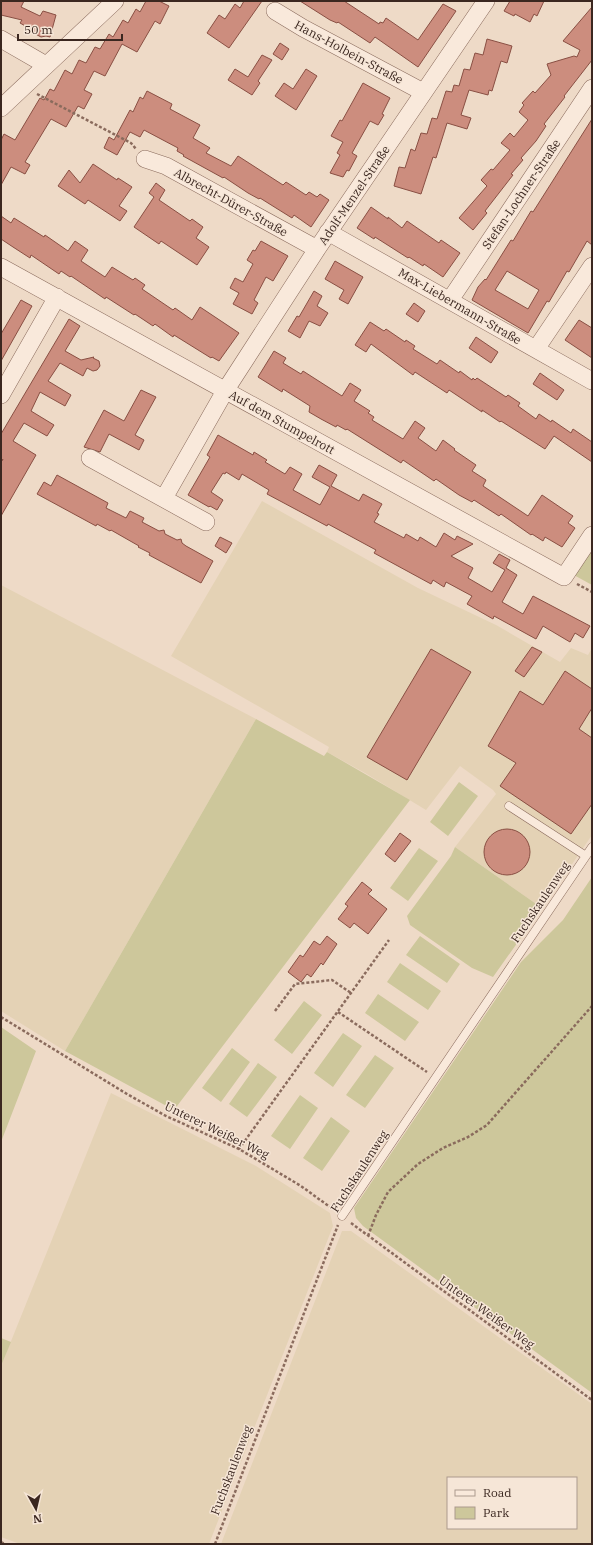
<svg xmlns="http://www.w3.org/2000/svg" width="593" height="1545" viewBox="0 0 593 1545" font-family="'IBM Plex Serif',serif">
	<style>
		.farmland { fill: #e4d2b5; fill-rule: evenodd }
		.green { fill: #cdc79b }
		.building { fill: #cc8d7e; stroke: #894f43; fill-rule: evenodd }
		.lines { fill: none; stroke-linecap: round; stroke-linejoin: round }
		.service-casing { stroke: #8a6b5d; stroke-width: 9 }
		.minor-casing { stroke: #8a6b5d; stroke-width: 18 }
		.path { stroke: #8a6b5d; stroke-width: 2.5; stroke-dasharray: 3 2; stroke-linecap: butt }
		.service { stroke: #f9e9db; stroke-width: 8 }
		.minor { stroke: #f9e9db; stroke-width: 17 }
		.labels { text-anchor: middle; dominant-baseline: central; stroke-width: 3; stroke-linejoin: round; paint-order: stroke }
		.street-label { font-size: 12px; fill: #3b2720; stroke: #f6e6d7 }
	</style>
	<rect width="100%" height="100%" fill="#eedac7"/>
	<!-- farmland -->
	<path class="farmland" d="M262,501L418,588L496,625L560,662L571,648L588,655L592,648V835L542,908L455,847L496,794L493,790L460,766L426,810L365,773L327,752L329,747L171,656Z
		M1,585L256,719L65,1051L1,1011Z
		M111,1093L256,1166L330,1213L333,1226L209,1544H20L1,1537V1366Z
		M342,1231H351L592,1404V1544H221ZM448,1478H576V1528H448Z"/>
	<!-- green -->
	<path class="green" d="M592,548V585L572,574Z
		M256,719L324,756L327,752L410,800L174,1110L65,1051Z
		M459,782L478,796L448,836L430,822Z
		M455,847L542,908L493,977L472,968L410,925L407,916L451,856Z
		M419,848L438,861L408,901L390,888Z
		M592,877V1393L363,1226L356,1218L354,1208L521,962L563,920Z
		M420,936L460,964L447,983L406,955Z
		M400,963L441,991L428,1010L387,982Z
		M378,994L419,1022L405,1041L365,1013Z
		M304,1001L322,1015L292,1054L274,1040Z
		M1,1027L36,1051L1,1142Z
		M343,1033L362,1046L333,1087L314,1073Z
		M232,1048L250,1062L221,1102L202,1088Z
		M375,1055L394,1068L365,1108L346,1095Z
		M258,1063L277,1077L247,1117L229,1104Z
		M300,1095L318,1108L290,1149L271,1136Z
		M331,1117L350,1131L322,1171L303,1158Z
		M1,1338L11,1342L1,1366Z"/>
	<!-- building -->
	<path class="building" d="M1,1H24L21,7L40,16L43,11L56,15L50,37L46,36L41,37L28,30L29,28L20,23L22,20L1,15Z
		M146,1H159L169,6L160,24L155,21L137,52L122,44L105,76L94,71L84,90L92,94L84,109L78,106L66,127L51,119L25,162L30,165L25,174L11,167L1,185V140L4,134L15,140L40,98L44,100L50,89L54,91L65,70L72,74L79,60L86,63L95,47L100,49L109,34L113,37L123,20L128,23L136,9L140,12Z
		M244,1H262L229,48L207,33L219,15L225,19L235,4L240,8Z
		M300,1H344L379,24L380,22L383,23L386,18L418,40L443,4L456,11L418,67L375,37L370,43L338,22L337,23L330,20Z
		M510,1H544L537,16L534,14L530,22L515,14L514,16L504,11Z
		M592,7V60L564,96L565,97L544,124L546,126L536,141L521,158L523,160L511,174L513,175L485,211L487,213L473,230L459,218L487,186L481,180L491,169L493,170L510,150L501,143L510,133L514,137L528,120L519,112L524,105L522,103L533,91L535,93L551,75L547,64L574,56L577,57L580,50L563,41Z
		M487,39L512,46L507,63L501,61L492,91L489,90L488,95L469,90L461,115L471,118L467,129L447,123L436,158L433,157L421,194L394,186L399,167L405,168L411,149L415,151L421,133L427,134L432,118L437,119L446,91L452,92L454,85L459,86L464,69L470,70L475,53L483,55Z
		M280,43L289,49L282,60L273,54Z
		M262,55L272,60L258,81L260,83L252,95L228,80L235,69L248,77Z
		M306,69L317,76L296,110L275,96L284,83L293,89Z
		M363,83L390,98L382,114L384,115L378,125L370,121L352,153L357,156L349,171L347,170L343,177L330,173L340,155L337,153L343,142L331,136L340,120L342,121Z
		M147,91L172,104L170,109L200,125L193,138L210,148L206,153L231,166L238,156L283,185L286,182L306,195L309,192L317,197L320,194L329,200L311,227L294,215L292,218L260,198L259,199L248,193L224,177L223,178L183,156L184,155L177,151L178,148L144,130L140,137L130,132L117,155L104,148L109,137L114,140L130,110L133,112L140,97L143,99Z
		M592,119V245L587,241L569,272L567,271L549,302L547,301L528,333L472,300L478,287L485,279L486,280L511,240L513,241L531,211L533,212ZM507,271L539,290L528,309L495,290Z
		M93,164L117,180L118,178L132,187L119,206L127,211L120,221L88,200L85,204L58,186L69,170L80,183Z
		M156,183L165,190L159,200L190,221L192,219L203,227L196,238L209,247L197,265L161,241L159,244L134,227L154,197L149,193Z
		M371,207L388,219V217L402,228L407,221L439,243L441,240L460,253L443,277L424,264L423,266L409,257L408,258L375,237L374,239L357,228Z
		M1,216L11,223L14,218L44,237L45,235L68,251L75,241L88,250L81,261L105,277L112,267L133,280L135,278L145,285L142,289L173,310L175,308L192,320L200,307L239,333L219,361L212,357L211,358L174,335L173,337L155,324L153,326L135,314L134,315L106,297L105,299L71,276L70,277L61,271L59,274L31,255L30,258L13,247L1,239Z
		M261,241L288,256L273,281L266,277L254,300L258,303L252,314L233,304L239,293L230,288L235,278L243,282L253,264L247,260L253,250L255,251Z
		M335,261L363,277L348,304L339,299L344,290L325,279Z
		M314,291L322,296L317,306L328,313L320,326L309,321L300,338L288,331L297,316L299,317Z
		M21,300L32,306L1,361V334Z
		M414,303L425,311L418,322L406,314Z
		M69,319L80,326L65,351L81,360L94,357L93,358L99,361L100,366L97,370L93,371L87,368L83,376L60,363L48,381L71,395L65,406L40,392L31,411L54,425L47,436L24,423L13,441L36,455L1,516V462L3,459L1,462V434Z
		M579,320L592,328V358L565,340Z
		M370,322L384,331L386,329L405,342L406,340L415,346L413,349L437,364L440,360L459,373L460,371L472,380L473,378L475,380L477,378L506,397L508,395L520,403L518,406L536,419L539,414L551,422L552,420L571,433L573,429L592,442V462L554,436L545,449L501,421L500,422L482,410V412L449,390L447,393L415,372L413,375L371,344L366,352L355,345Z
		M476,337L498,352L491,363L469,348Z
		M274,351L286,358L283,363L301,374L303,371L342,396L350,383L361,390L354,401L370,411L368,413L374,417L372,420L403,439L415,421L425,428L418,438L436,451L443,440L455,449L454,450L476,465L472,471L486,480L483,486L528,516L542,495L573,516L568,523L575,528L562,547L545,537L543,541L532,534L531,535L501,514L499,516L474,500L472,502L459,495L436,479L434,481L403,460L401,463L347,429L346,430L337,425L336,427L321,419L309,412L310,406L283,389L282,392L258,377Z
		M540,373L564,390L557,400L533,384Z
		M141,390L156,397L135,435L144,440L139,450L109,434L100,452L84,447L104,410L124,421Z
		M218,435L253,455L254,452L267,460L265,462L285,474L290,467L302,474L293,490L320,505L330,487L312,477L319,465L337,475L331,486L359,501L363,494L382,504L377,513L379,514L374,522L404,538L406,534L418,541L420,537L436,547L444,533L455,540L457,536L473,544L451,556L473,568L468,578L492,592L505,570L493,563L499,554L510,560L506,568L517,575L502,602L523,614L533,596L590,626L583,638L575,633L570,642L543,626L536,639L494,616L493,619L467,604L472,596L446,582L444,587L433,580L431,584L374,553L376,550L328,524L327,526L267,494L269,490L242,474L239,480L226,472L225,474L223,473L211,492L223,500L217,510L210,506L209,507L188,495L210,457L207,455Z
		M57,475L108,503L106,508L126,518L130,511L144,518L142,522L159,531L164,530L165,534L177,540L181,539L182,543L186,546L213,561L201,583L149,555L150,553L138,547L139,546L111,530L110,531L97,524L96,526L37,494L44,482L51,486Z
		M220,537L232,543L226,553L215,546Z
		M532,647L542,652L524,677L515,671Z
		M431,649L471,672L407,780L367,757Z
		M565,671L592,689V708L579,729L592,738V804L571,834L500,786L516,763L488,746L520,691L543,705Z
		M484 852a23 23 0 1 1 46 0a23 23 0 1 1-46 0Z
		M400,833L411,841L395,862L385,854Z
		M362,882L372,890L368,894L387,909L368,934L354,923L350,928L338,919L348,906L345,904Z
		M327,936L337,944L323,965L321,963L311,977L307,974L301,982L288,972L300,955L303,957L314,941L320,945Z"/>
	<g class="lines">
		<defs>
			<path id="service" d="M509,806L586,856
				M342,1216L592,847"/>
			<path id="minor" d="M275,11L303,28L423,92
				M1,39L46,65
				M1,108L115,1
				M145,159L166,166L317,249
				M328,232L592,381
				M1,267L564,577L592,535
				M450,300L592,88
				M536,349L592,266
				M1,395L57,297
				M90,458L206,522
				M164,498L225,391L317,249L486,1"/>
		</defs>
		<!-- service casing -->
		<use href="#service" class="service-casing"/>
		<!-- minor casing -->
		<use href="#minor" class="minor-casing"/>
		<!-- path -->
		<path class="path" d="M37,94L131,143L136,149
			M577,584L592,592
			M275,1011L295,984L332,980L351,993
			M338,1012L427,1072
			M1,1017L127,1094L166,1116L239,1149L301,1186L334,1210
			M239,1149L389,940
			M351,1223L592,1400
			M368,1236L376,1215L388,1192L418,1164L443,1148L468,1137L487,1125L592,1006
			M1,1542L5,1544
			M215,1544L338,1225"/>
		<!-- service -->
		<use href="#service" class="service"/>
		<!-- minor -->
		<use href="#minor" class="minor"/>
	</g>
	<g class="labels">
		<!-- street labels -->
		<g class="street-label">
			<text transform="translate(349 52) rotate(28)">Hans-Holbein-Straße</text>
			<text transform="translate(521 194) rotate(-56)">Stefan-Lochner-Straße</text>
			<text transform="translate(354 195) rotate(-56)">Adolf-Menzel-Straße</text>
			<text transform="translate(231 202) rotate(29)">Albrecht-Dürer-Straße</text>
			<text transform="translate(460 306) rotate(30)">Max-Liebermann-Straße</text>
			<text transform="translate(282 422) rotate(29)">Auf dem Stumpelrott</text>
			<text transform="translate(540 902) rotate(-56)">Fuchskaulenweg</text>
			<text transform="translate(217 1130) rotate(26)">Unterer Weißer Weg</text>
			<text transform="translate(359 1171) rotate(-57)">Fuchskaulenweg</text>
			<text transform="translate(487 1312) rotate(36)">Unterer Weißer Weg</text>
			<text transform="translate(231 1470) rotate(-69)">Fuchskaulenweg</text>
		</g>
	</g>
	<!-- border -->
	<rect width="593" height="1545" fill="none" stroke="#3b2720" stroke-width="4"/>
	<!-- legend -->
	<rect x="447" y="1477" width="130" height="52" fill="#f6e6d7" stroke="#ab9a8e"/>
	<rect x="455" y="1490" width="20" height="6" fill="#f9e9db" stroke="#ab9a8e"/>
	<text x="483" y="1497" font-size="12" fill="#3b2720">Road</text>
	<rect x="455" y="1507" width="20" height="12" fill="#cdc79b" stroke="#ab9a8e"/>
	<text x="483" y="1517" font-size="12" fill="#3b2720">Park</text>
	<!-- north arrow -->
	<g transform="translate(36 1509) rotate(172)" stroke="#f6e6d7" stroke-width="3" paint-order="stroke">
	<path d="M0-3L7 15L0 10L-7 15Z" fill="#3b2720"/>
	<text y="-6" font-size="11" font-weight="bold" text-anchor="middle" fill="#3b2720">N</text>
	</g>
	<!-- scale -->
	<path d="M18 34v6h104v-6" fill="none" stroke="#3b2720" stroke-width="2"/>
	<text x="24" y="34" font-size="12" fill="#3b2720" stroke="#f6e6d7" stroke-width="3" paint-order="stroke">50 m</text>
</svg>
